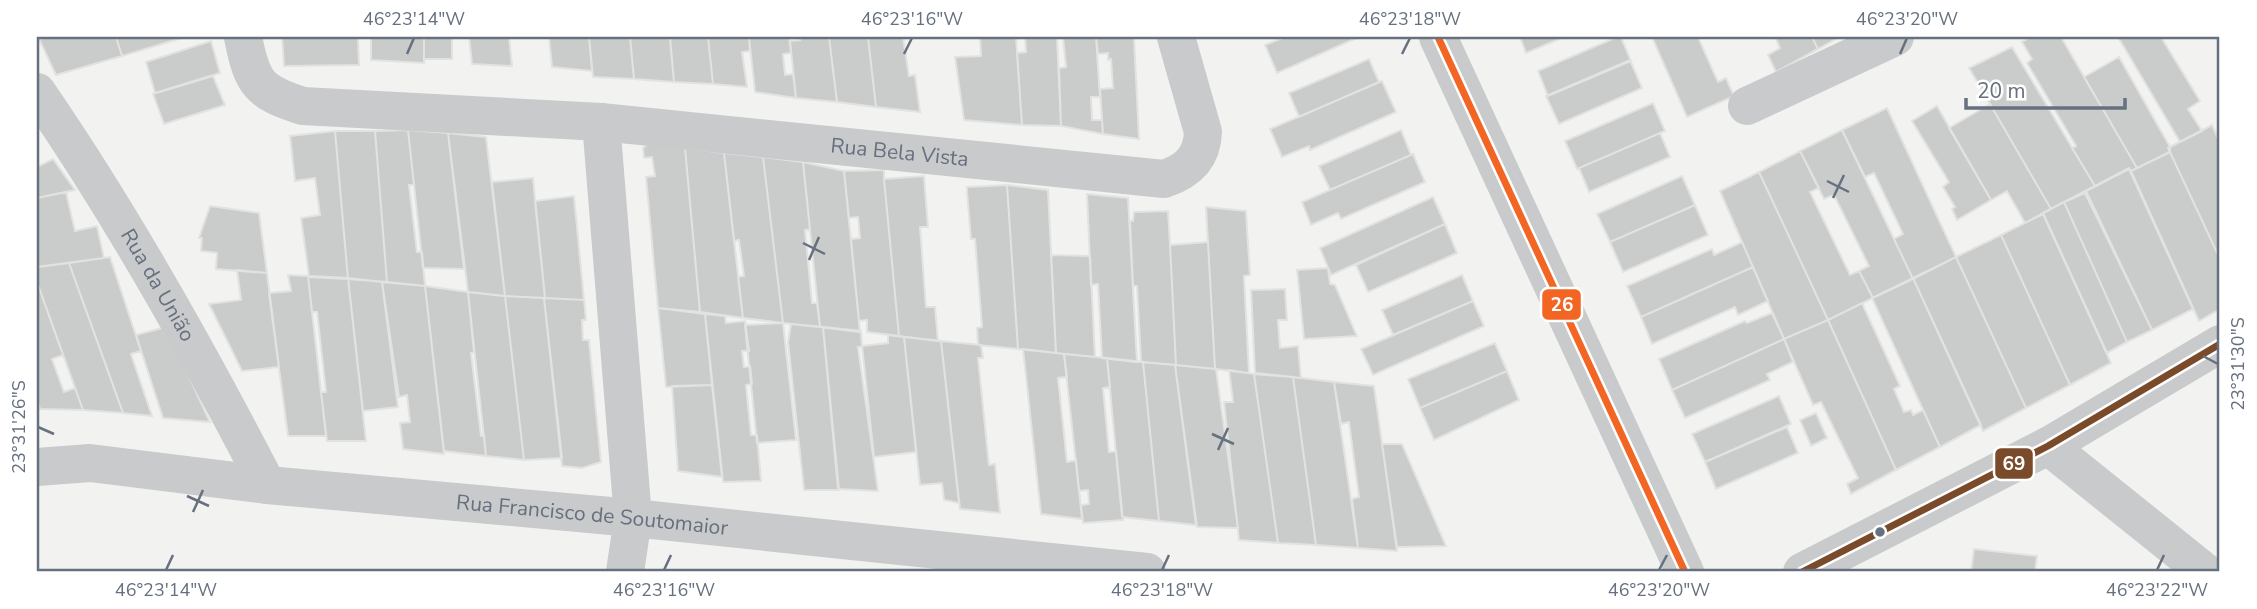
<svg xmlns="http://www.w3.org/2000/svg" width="2257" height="609" viewBox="0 0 2257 609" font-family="'Nunito Sans',sans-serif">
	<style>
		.building { fill: #cacccc; stroke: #e2e2e1; stroke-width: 2 }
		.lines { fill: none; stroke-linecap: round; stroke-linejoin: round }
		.minor { stroke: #c9cacb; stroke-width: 38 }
		.bus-1-casing { stroke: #fff; stroke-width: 12 }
		.bus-2-casing { stroke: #fff; stroke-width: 12 }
		.bus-1 { stroke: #f26522; stroke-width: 7 }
		.bus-2 { stroke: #7a4b2a; stroke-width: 7 }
		.ticks { fill: none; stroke: #66707f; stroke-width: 2.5 }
		.bus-dot { fill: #66707f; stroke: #fff; stroke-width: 2.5 }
		.labels { text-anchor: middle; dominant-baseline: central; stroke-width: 7; stroke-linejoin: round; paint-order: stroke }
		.street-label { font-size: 21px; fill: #66707f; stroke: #fff }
		.line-badge { stroke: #fff; stroke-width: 2.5 }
		.badge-label { font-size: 19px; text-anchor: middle; font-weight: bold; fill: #fff }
		.neatline { fill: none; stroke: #66707f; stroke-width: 2.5 }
		.ticks-label { font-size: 18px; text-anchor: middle; fill: #66707f }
	</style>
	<rect width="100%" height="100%" fill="#f2f3f1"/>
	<!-- building -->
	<path class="building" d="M47,37H116L122,56L56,75L39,39Z
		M116,37H185L122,56Z
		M282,37H424V63L371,60V37H358L359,65L284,66Z
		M424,37H452V59H424Z
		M469,37H509L512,66L472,64Z
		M549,37H589L592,71L552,67Z
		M589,37H630L634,79L593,77Z
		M630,37H670L674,82L634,79Z
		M678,37H708L713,84L674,82L670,39Z
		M708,37H749L750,51L742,52L747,87L713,84Z
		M749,37H789L791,53L783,54L785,75L793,74L796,98L755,92Z
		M800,37H829L837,102L796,98L790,41L800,40Z
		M829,37H868L876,107L837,102Z
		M868,37H903L909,76L915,75L920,112L876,107Z
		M980,37H1016L1022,125L964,120L955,57L981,56Z
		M1025,37H1057L1061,126L1022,125L1017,53L1026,52Z
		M1063,37H1096L1100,97H1091L1092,120H1102L1103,134L1061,126L1059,68L1066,67Z
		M1096,37H1134L1139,139L1103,134L1100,89L1113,88L1111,59L1108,60V53L1098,54Z
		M1285,37H1359L1277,73L1265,45Z
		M1520,37H1564L1526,53Z
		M1617,37H1621L1631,61L1548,96L1538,71Z
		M1652,37H1698L1718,82L1726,78L1734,96L1687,117Z
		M1775,37H1812L1818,49L1776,72L1768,55L1780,48Z
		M1812,37H1839L1818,49Z
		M2031,37H2061L2137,168L2131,171L2129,168L2095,186L2072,148L2076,146L2027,63L2032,59L2022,42Z
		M2118,37H2161L2200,101L2188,109L2202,131L2180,142Z
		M211,41L220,73L155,93L146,62Z
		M2012,47L2095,186L2051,209L1969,68Z
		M2119,57L2170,147V152L2137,168L2084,77Z
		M1369,59L1379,82L1299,117L1289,93Z
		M1630,60L1642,88L1559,124L1546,96Z
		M213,76L225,105L164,124L153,94Z
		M1382,81L1396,112L1310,150L1309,146L1282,157L1270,129Z
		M1653,103L1665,131L1577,169L1565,141Z
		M1990,104L2051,209L2025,223L2007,191L1991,200L1949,128Z
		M1937,106L1991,200L1957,220L1952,209L1955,207L1943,187L1949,182L1912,121Z
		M1887,108L1956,257L1913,279L1894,239L1903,234L1874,173L1865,177L1842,130Z
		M2212,125L2220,143V259L2168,148Z
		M408,130L414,185H409L417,252H422L425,286L387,282L375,131Z
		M408,130L448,133L464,269L423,268Z
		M1401,130L1411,155L1330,190L1319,166Z
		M1842,130L1913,279L1873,298L1859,271L1869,266L1834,195L1824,199L1800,151Z
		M335,131L348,279L309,277L301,218L320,215L315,178L295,181L290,136Z
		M335,131H375L387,282L348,279Z
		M448,133L486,137L505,296L468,292Z
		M1660,133L1670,157L1589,192L1579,168Z
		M648,144L685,148L700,312L658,308L646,177L655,176L652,157L644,158L643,148Z
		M685,148L724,153L743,318L700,312Z
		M1800,151L1819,188L1810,192L1850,275L1859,271L1873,298L1828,320L1759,172Z
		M2170,152L2220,259V309L2199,321L2131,171Z
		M724,153L763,157L783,323L743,318L738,277L744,276L739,240L734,241Z
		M1413,154L1425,182L1341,219L1338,213L1311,225L1302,202Z
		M763,157L803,162L810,229L805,230L812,303H817L820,327L783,323Z
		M53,159L75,190L37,198V167Z
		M803,162L844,171L860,332L820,327Z
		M2129,169L2193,309L2152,330L2086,191Z
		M884,170V179L899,336L867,332V320L859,321L851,239L860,238L858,217L849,218L844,171Z
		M1759,172L1828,320L1784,339L1720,191Z
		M924,176L928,227H920L926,307H935L938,341L899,336L884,179Z
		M1682,176L1695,205L1610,242L1597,214Z
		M533,178L545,298L505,296L492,182Z
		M1007,185L1018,349L978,345L977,328L982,327L975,239H971L967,192V187Z
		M1007,185L1048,190L1056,353L1018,349Z
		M66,192L75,231L97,226L104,258L37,267V198Z
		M2085,193L2152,330L2127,342L2064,202Z
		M1087,194L1128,198L1137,362L1102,358L1098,284L1091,285Z
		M574,196L584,300L545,298L535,201Z
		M1433,197L1445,224L1331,275L1320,248Z
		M2064,202L2127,342L2107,353L2043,213Z
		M1695,205L1708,235L1623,272L1610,242Z
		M210,206L259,213L267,273L216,269L217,253L201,251L202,238H199Z
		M1206,207L1246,211L1250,275L1244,276L1249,373L1215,369Z
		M1168,211L1170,245L1176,365L1141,362L1137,286H1133L1130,221H1133L1134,212Z
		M2043,214L2111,363L2070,385L2001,235Z
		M1445,224L1457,253L1368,292L1356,265Z
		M2001,235L2070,385L2026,408L1956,257Z
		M1208,242L1215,369L1176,365L1170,245Z
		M1742,242L1753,267L1641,317L1627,286L1712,249L1714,255Z
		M1051,255L1090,256L1095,357L1056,353Z
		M110,257L141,351L131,354L152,416L123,413L69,263Z
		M1956,257L2026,408L1983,431L1913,278Z
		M69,263L123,413L83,410L37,282V267Z
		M1753,267L1768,301L1738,315L1735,307L1652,344L1641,317Z
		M1328,268L1330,284L1335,285L1357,336L1304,339L1297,270Z
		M237,270L267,273L279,367L242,371L209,304L241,300Z
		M288,275L308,276L326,436H288L269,293L291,291Z
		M1462,275L1473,301L1393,335L1382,310Z
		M308,276L348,278L366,441H327L321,392H326L317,312H312Z
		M348,278L382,282L398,407L363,411Z
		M1913,278L1981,425L1940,447L1872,298Z
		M37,282L63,355L52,359L64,392L75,388L83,410L40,409L37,399Z
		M382,282L425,286L444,454L403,449L400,423L410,422L407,395L399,397Z
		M425,286L468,292L474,353H471L481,436L484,435L486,456L444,451Z
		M1285,289L1287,320H1278L1280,348L1298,346L1301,378L1255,373L1251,290Z
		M468,292L505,296L524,460L486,456Z
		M505,296L544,298L562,458L524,460Z
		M544,298L584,300L586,320H582L583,340H589L601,462L582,468L562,466Z
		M1473,301L1484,326L1373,375L1361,349Z
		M1862,303L1900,386L1894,389L1904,412L1911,410L1913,415L1923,410L1940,447L1896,470L1828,320Z
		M658,308L705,314L712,385L666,387Z
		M1772,313L1784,339L1672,390L1659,359L1745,321L1747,323Z
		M705,314L725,316L726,323L745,321L749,351H742L744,367L750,366L752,384L746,385L751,435H757L761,481L723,482Z
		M1828,320L1896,470L1851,494L1847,484L1858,478L1821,402L1813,405L1784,339Z
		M783,323L796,440L757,443L745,325Z
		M791,324L823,327L839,490H804L788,342Z
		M166,327L210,422L163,418L136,335Z
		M823,327L861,331L862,347H858L878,491L838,489Z
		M888,335L904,337L916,452L874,457L862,346L888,343Z
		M904,337L941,341L959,503L944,500L942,483L920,485Z
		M1784,339L1793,362L1767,374L1770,380L1685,418L1672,390Z
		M941,341L981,345L983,358H978L989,465L995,464L1000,513L960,509Z
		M1495,343L1507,371L1420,408L1408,379Z
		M1023,349L1064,354L1067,377L1058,378L1067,462L1076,460L1082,519L1041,514Z
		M1064,354L1107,358L1110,387L1103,388L1109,452L1116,451L1123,520L1083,523L1081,505L1089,504L1088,490L1079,491Z
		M1107,358L1143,362L1159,521L1122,517Z
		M1143,362L1175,365L1196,525L1159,521Z
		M1175,365L1216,369L1238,528L1197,527Z
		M1229,370L1254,374L1278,543L1239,540L1224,402H1233Z
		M1507,371L1519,400L1434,440L1420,408Z
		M1254,374L1293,377L1316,545L1278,543Z
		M1293,377L1334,382L1358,548L1316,545Z
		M1334,382L1374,386L1397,551L1358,548L1352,499L1359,497L1349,422L1341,424Z
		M712,385L722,477L678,471L672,386Z
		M1779,396L1791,424L1705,462L1692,434Z
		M1816,413L1827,438L1811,446L1800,420Z
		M1787,427L1798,453L1716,489L1705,462Z
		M1382,444H1402L1446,546L1397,547Z
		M1974,549L2037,556L2035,572H1971Z"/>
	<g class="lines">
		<!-- minor -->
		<g class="minor">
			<path id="s1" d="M243,37C252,83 258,92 303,106L601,122L1164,179C1188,171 1202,158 1203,132L1176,37"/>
			<path d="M1438,37L1685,572"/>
			<path id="s2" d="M37,92C123,217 197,349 267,485"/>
			<path d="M1747,106L1895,37"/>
			<path d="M601,122L633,518L625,572"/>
			<path d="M2048,446L2205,572"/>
			<path id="s3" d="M37,467L90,463L267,485L633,518L1147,572"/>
			<path d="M1802,572L2048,446L2220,344"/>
		</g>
		<defs>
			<path id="bus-1" d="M1438,37L1685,572"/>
			<path id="bus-2" d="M1802,572L2048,446L2220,344"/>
		</defs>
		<!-- bus-1 casing -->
		<use href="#bus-1" class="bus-1-casing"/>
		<!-- bus-2 casing -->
		<use href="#bus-2" class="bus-2-casing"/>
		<!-- bus-1 -->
		<use href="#bus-1" class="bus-1"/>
		<!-- bus-2 -->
		<use href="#bus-2" class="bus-2"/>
	</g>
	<!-- ticks -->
	<path class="ticks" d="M407,54L414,38M904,54L912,38M1402,54L1410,38M1900,54L1907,38M1827,181L1849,192M1833,198L1844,175M803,243L825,254M809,260L819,237M2203,356L2218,364M38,427L54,434M1212,434L1234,444M1218,450L1228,428M187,496L209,506M193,512L203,490M166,570L173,555M664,570L671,555M1162,570L1169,555M1659,570L1667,555M2157,570L2164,555"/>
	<!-- markers -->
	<circle class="bus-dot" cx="1880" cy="532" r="6"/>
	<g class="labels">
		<!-- street labels -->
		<g class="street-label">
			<text stroke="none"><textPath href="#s1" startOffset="698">Rua Bela Vista</textPath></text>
			<text stroke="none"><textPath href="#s2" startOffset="228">Rua da União</textPath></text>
			<text stroke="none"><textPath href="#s3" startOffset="558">Rua Francisco de Soutomaior</textPath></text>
		</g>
	</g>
	<g class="line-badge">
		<rect x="1541" y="288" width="41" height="33" rx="7" fill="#f26522"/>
		<rect x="1994" y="447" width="40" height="33" rx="7" fill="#7a4b2a"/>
	</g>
	<g class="badge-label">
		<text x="1562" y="311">26</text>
		<text x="2014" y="470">69</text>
	</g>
	<!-- border -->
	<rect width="2257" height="609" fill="none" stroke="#ffffff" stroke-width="77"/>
	<!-- scale -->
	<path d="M1966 98v10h159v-10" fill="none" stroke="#66707f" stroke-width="3.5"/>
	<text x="1977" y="98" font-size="21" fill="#66707f" stroke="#ffffff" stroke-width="5" paint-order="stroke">20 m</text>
	<rect x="38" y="38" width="2180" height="532" class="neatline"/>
	<g class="ticks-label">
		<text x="414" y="25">46°23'14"W</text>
		<text x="912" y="25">46°23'16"W</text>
		<text x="1410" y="25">46°23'18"W</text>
		<text x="1907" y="25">46°23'20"W</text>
		<text transform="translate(2238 364) rotate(-90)" y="6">23°31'30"S</text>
		<text transform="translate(19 427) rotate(-90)" y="6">23°31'26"S</text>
		<text x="166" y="596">46°23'14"W</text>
		<text x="664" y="596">46°23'16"W</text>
		<text x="1162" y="596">46°23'18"W</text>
		<text x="1659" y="596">46°23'20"W</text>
		<text x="2157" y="596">46°23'22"W</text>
	</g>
</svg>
